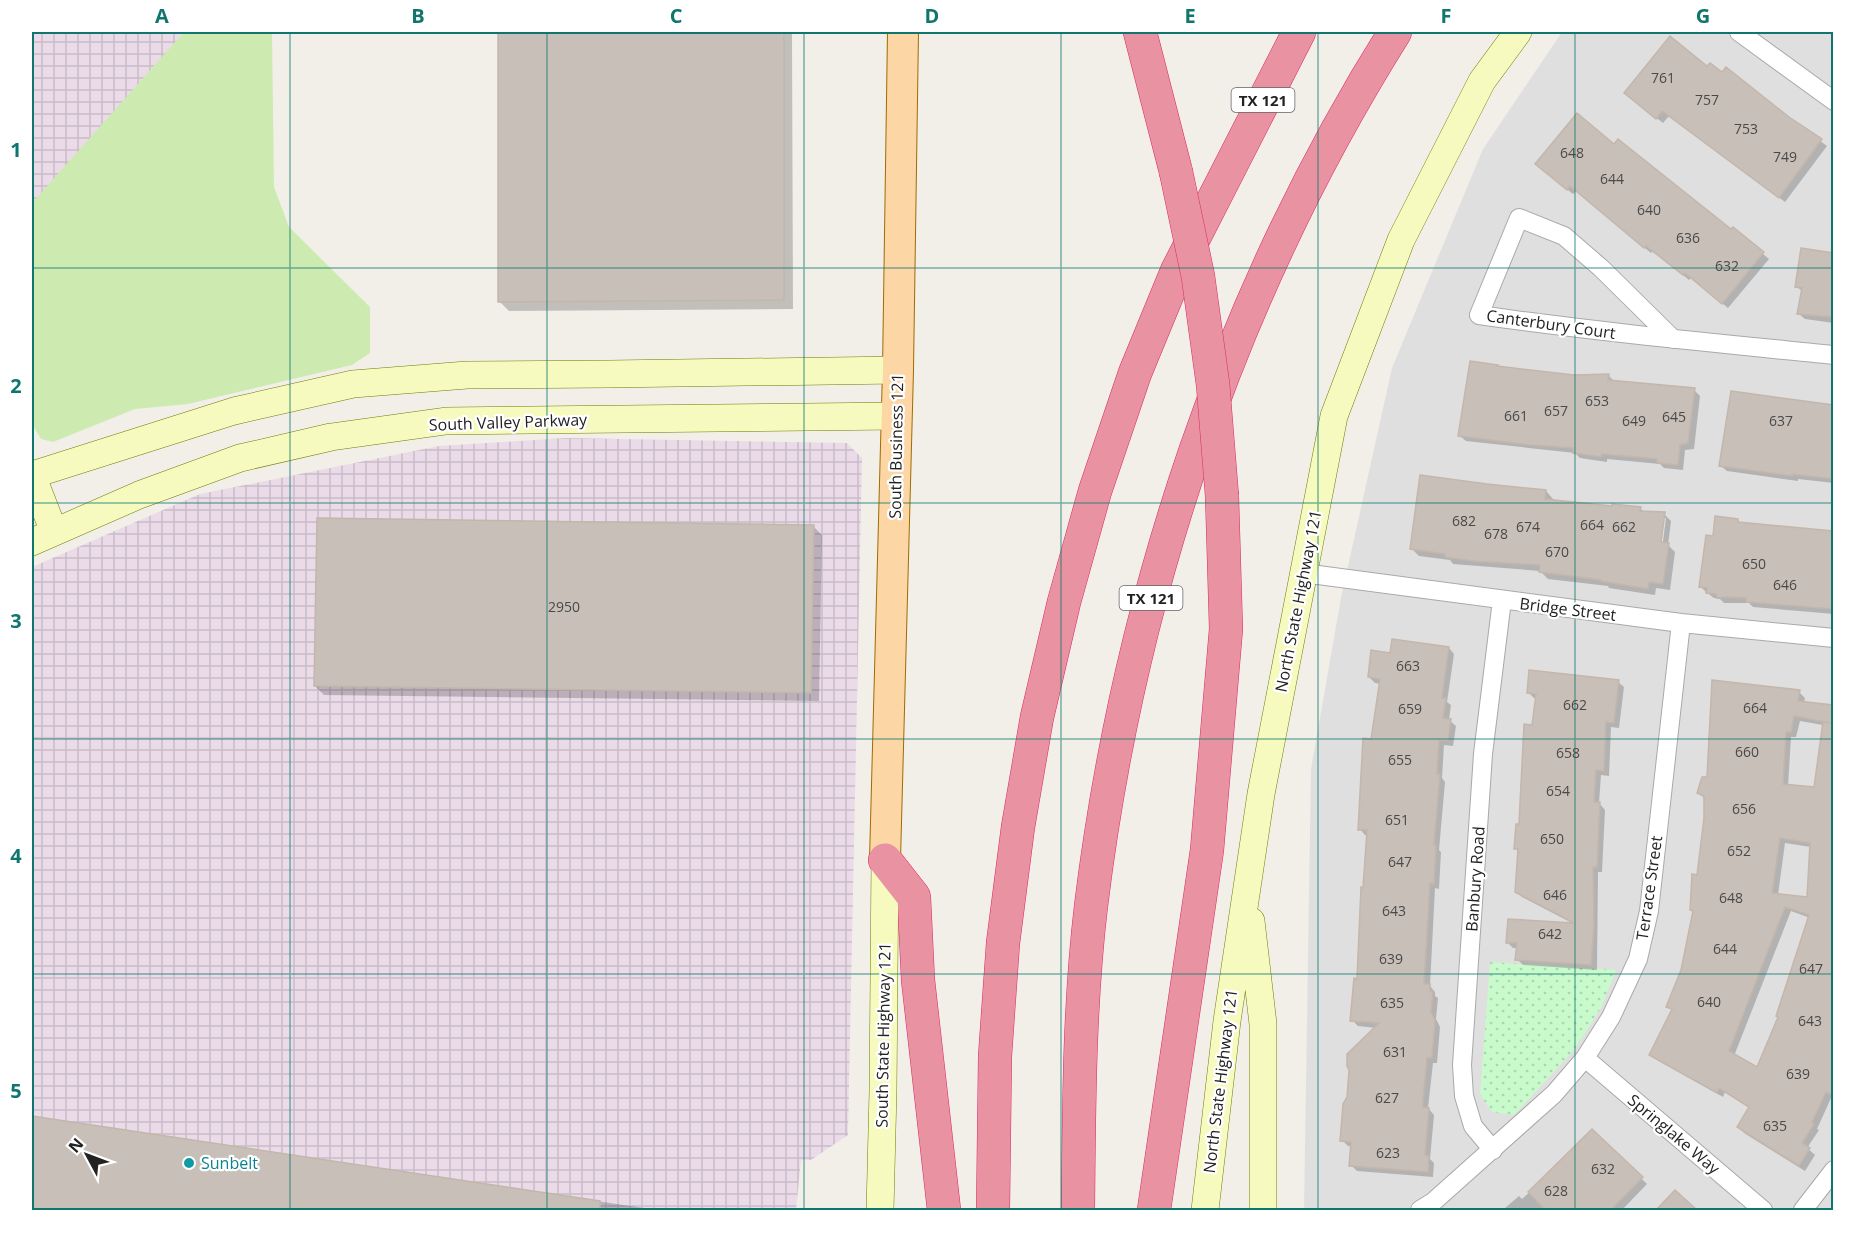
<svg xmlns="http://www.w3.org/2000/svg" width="1865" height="1242" viewBox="0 0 1865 1242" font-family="'Open Sans',sans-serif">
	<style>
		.residential { fill: #e0dfdf }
		.industrial { fill: url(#industrial-grid) }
		.grass { fill: #cdebb0 }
		.park { fill: url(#park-dots) }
		.shadow { fill: #0003; fill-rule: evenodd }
		.building { fill: #c7bfb8; stroke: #c4b6ab; stroke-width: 1.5; fill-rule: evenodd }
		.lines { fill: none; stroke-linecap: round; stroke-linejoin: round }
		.minor-casing { stroke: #a9a9a9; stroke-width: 20 }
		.secondary-casing { stroke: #707d05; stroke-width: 28 }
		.primary-casing { stroke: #a06b00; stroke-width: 32 }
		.motorway-casing { stroke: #dc2a67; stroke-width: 34 }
		.minor { stroke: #fff; stroke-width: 18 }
		.secondary { stroke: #f7fabf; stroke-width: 27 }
		.primary { stroke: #fcd6a4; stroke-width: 30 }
		.motorway { stroke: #e892a2; stroke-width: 33 }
		.motorway-bridge-casing { stroke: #dc2a67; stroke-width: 34; stroke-linecap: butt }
		.motorway-bridge { stroke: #e892a2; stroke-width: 33 }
		.grid { fill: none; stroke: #0f766e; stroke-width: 1.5; stroke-opacity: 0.55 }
		.culture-dot { fill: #0f9aa8; stroke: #fff; stroke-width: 2 }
		.labels { text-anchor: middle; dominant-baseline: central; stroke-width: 4.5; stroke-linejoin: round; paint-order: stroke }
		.number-label { font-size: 14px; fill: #4b4948 }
		.shield { fill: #fff; stroke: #646464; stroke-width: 1.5 }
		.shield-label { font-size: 15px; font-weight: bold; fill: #222 }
		.street-label { font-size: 16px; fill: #222; stroke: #fff }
		.culture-label { font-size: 16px; fill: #0d838f; stroke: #fff; text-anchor: start }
		.neatline { fill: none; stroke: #0f766e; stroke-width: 2 }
		.grid-label { font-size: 20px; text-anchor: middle; font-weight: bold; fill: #0f766e }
	</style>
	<defs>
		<pattern id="industrial-grid" width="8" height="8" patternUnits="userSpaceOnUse" patternTransform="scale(1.5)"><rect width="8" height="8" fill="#ebdbe8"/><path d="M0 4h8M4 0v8" fill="none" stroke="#c9bcc7"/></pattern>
		<pattern id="park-dots" width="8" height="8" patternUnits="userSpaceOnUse" patternTransform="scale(1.5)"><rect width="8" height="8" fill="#c8facc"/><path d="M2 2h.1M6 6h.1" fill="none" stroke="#acd6af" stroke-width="1.8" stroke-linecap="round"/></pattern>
	</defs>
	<rect width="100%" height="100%" fill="#f2efe9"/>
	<!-- residential -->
	<path class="residential" d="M1562,32H1833V1210H1304L1311,769L1341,598L1392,368L1483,149Z"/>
	<!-- industrial -->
	<path class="industrial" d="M32,32H202L32,220Z
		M566,438L847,443L862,458L848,1135L811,1160H801L796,1210H32V567L200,494L439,446Z"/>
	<!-- grass -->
	<path class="grass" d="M184,32H272L274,187L289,227L370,307V353L352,365L188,404L135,409L53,442L41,439L32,424V203Z"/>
	<!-- park -->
	<path class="park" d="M1490,962L1616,970L1601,1008L1574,1050L1514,1115L1492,1112L1480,1095Z"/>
	<!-- shadow -->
	<path class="shadow" d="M499,32H792L793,309L509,311L500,302Z
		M1707,68L1789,118L1827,146L1785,202L1669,116L1663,123L1632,99Z
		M1614,146L1731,232L1733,229L1769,259L1728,308L1691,278L1689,280L1653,250L1651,253L1576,191L1573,194L1543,170Z
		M1802,250L1834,254V323L1805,319L1799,314L1803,292L1796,286Z
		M1608,375L1614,381L1694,390L1700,396L1694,449L1685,450L1683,470L1664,468L1660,464L1607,459V462L1580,458L1575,453L1466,441L1460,436L1574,376Z
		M1814,405L1834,406V483L1798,479V481L1727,471L1721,466Z
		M1546,491L1553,499L1552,502L1640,508L1645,513L1664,514L1671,521L1668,545L1675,552L1670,590L1656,588L1655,595L1609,588L1608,586L1548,579L1540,571L1453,564L1450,560L1419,556L1412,549ZM1663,518H1666L1662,549H1659Z
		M1738,520L1740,523L1834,534V614L1753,607L1749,603H1724L1720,599L1714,598L1706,592L1701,587L1714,538Z
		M813,526L822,535L819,701L324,695L315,686Z
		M1449,648L1454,654L1447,702L1451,705L1449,720L1456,726L1453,746L1444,745L1442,778L1445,782L1439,850L1441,852L1439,889L1435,888L1430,986L1435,992V996L1438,998L1436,1019L1440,1027L1437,1063H1433L1428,1108L1434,1115L1430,1159L1434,1163L1433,1177L1357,1171L1351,1165L1352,1147L1348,1146L1342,1140L1376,1028L1358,1026L1352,1020L1358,980L1369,835H1365L1360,829L1381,684L1375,683L1369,677L1392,654Z
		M1618,682L1624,687L1619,728L1611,727L1609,776L1601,775L1599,803L1605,810L1602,872H1598L1597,970L1523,965L1517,959L1518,948H1513L1507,942L1574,924L1522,897L1516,891L1519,851L1516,848L1537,698H1534L1528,692Z
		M1799,692L1805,698L1804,703L1834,707V727L1800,721L1796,737H1791L1788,786L1816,789L1820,755H1834V1097L1832,1096L1817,1129L1819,1130L1807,1148L1815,1155L1805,1171L1744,1133L1739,1127L1750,1108L1725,1092L1723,1097L1657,1060L1651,1055L1673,1011L1668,1006L1683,970L1694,912L1691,909L1698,876L1705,818V799L1699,793L1709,779ZM1785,843L1811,847L1809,898L1778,895ZM1791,911L1810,918L1780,1018L1758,1069L1734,1056Z
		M32,1117L657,1210H32Z
		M1592,1131L1647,1184L1622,1210H1508L1505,1208L1519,1196L1522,1199L1558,1166Z
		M1675,1192L1695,1210H1658Z"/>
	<!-- building -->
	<path class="building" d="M498,32H784V300L498,302Z
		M1670,36L1707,66L1710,63L1722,72L1726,67L1789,117L1822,139L1779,198L1662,111L1656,119L1624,93Z
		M1577,113L1614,144L1618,139L1731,229L1733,227L1764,252L1722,304L1685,273L1683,275L1646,246L1644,248L1570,186L1567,190L1535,164Z
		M1801,248L1833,253V306L1832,317L1797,314L1802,288L1795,287Z
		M1470,361L1498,365L1497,366L1574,375L1609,374L1608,380L1695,388L1688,443L1680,445L1678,465L1657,463V459L1602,454L1601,457L1573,453V448L1530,445L1458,436Z
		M1731,391L1833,405V479L1792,474V476L1719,466Z
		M1420,475L1487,484L1546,490L1545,499L1612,506V504L1641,507L1640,511L1665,512L1661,542L1669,543L1663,584L1649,582L1648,589L1601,581V580L1539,572L1540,565L1473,561L1445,557V554L1410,549Z
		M1715,516L1738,519V522L1833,531V609L1746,602V598L1727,597L1717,598L1716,594L1706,593L1707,588L1699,587L1706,535L1713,536Z
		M317,518L814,525L811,693L314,686Z
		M1392,639L1449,647L1442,698H1446L1443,718L1451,719L1448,741L1439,740L1437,774H1440L1434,845H1436L1434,884L1430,883L1424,984H1430V991H1433L1431,1012L1435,1020L1432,1058H1427L1423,1101V1107L1429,1108L1425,1155L1429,1156L1428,1172L1349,1166L1351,1142L1340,1141L1343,1104L1347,1097L1349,1070L1347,1066V1054L1379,1023L1350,1021L1354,978L1357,979L1361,887L1363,888L1367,830H1358L1363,738L1371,739L1380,679L1368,677L1371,650L1390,653Z
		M1529,670L1619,680L1614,723L1606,722L1604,771L1596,770L1594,802H1600L1597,867H1593L1594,924L1591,965L1515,960L1517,943H1506L1508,919L1574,923L1515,892L1518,849H1514L1516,824H1519L1524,724L1532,725L1536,694L1527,693Z
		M1712,680L1800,690L1798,701L1833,705V1095L1826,1092L1812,1122L1814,1124L1802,1143L1810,1148L1799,1166L1737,1127L1749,1107L1719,1088L1717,1093L1649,1055L1672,1009L1666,1007L1681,970L1693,911L1690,910L1692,874L1697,875L1704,818V796L1697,793L1702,777H1707ZM1794,716L1831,723L1823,722L1814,787L1783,784L1786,732H1791ZM1780,838L1810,843L1807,897L1772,893ZM1785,907L1809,915L1776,1016L1778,1017L1757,1067L1729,1051Z
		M32,1116L600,1201V1210H32Z
		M1592,1129L1643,1177L1611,1210H1545L1528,1192Z
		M1675,1190L1697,1210H1656Z"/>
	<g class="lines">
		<defs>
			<path id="minor" d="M1739,32L1834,101
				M1673,339L1601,268L1564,236L1519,218L1479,315C1597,332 1715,343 1834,355
				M1303,573L1681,623L1834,638
				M1585,1058L1763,1210
				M1493,1150L1473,1126L1464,1096L1462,1065L1483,754L1502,600
				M1420,1210L1433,1202L1554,1094L1585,1058L1611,1017L1638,959L1649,911L1681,623
				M1803,1210L1834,1170"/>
			<path id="secondary" d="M32,475L234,411L353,384L467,375L609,374L898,370
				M32,475L54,532
				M32,542L139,495L240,458L331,437L446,421L896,416
				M1251,921L1263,1024V1210
				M880,1210L883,1091L885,860
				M1205,1210L1227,1021L1261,794L1334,416L1401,240L1482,81L1518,32"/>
			<path id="primary" d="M885,860L898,370L903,32"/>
			<path id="motorway" d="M1140,32L1176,172
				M885,860L914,897L918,980L944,1210
				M993,1210L995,1056L1003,943L1018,827L1037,717L1064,602L1095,491L1135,373L1177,271L1299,32
				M1078,1210C1079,1109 1079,1007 1091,906C1129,597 1229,296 1395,32
				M1154,1210L1207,850L1226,629L1222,496"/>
		</defs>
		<!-- minor casing -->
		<use href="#minor" class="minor-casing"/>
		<!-- secondary casing -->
		<use href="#secondary" class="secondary-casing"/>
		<!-- primary casing -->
		<use href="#primary" class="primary-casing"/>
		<!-- motorway casing -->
		<use href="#motorway" class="motorway-casing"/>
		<!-- minor -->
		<use href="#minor" class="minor"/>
		<!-- secondary -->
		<use href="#secondary" class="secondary"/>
		<!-- primary -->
		<use href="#primary" class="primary"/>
		<!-- motorway -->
		<use href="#motorway" class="motorway"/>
		<defs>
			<path id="motorway-bridge" d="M1176,172L1198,276L1213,385L1222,496"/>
		</defs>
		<!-- motorway-bridge casing -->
		<use href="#motorway-bridge" class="motorway-bridge-casing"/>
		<!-- motorway-bridge -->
		<use href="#motorway-bridge" class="motorway-bridge"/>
	</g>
	<!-- grid -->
	<path class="grid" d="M290,32V1210M547,32V1210M804,32V1210M1061,32V1210M1318,32V1210M1575,32V1210M32,268H1834M32,503H1834M32,739H1834M32,974H1834"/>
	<!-- markers -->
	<circle class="culture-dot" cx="189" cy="1163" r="6"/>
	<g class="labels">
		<!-- number labels -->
		<g class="number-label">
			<text x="1663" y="77">761</text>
			<text x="1707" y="99">757</text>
			<text x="1746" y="128">753</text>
			<text x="1572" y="152">648</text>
			<text x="1785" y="156">749</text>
			<text x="1612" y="178">644</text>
			<text x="1649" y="209">640</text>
			<text x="1688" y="237">636</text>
			<text x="1727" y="265">632</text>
			<text x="1597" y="400">653</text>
			<text x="1556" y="410">657</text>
			<text x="1516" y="415">661</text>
			<text x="1674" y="416">645</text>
			<text x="1634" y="420">649</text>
			<text x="1781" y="420">637</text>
			<text x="1464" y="520">682</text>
			<text x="1592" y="524">664</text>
			<text x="1528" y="526">674</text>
			<text x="1624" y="526">662</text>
			<text x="1496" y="533">678</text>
			<text x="1557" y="551">670</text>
			<text x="1754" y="563">650</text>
			<text x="1785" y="584">646</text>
			<text x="564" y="606">2950</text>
			<text x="1408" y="665">663</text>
			<text x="1575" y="704">662</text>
			<text x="1755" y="707">664</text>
			<text x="1410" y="708">659</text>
			<text x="1747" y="751">660</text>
			<text x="1568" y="752">658</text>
			<text x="1400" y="759">655</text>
			<text x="1558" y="790">654</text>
			<text x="1744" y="808">656</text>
			<text x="1397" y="819">651</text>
			<text x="1552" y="838">650</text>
			<text x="1739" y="850">652</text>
			<text x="1400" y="861">647</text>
			<text x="1555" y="894">646</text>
			<text x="1731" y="897">648</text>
			<text x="1394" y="910">643</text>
			<text x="1550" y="933">642</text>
			<text x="1725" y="948">644</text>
			<text x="1391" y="958">639</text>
			<text x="1811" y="968">647</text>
			<text x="1709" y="1001">640</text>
			<text x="1392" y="1002">635</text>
			<text x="1810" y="1020">643</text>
			<text x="1395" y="1051">631</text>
			<text x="1798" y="1073">639</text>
			<text x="1387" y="1097">627</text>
			<text x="1775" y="1125">635</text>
			<text x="1388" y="1152">623</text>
			<text x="1603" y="1168">632</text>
			<text x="1556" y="1190">628</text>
		</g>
		<!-- shield labels -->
		<g class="shield">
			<rect x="1231.5" y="88" width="63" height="24" rx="4.5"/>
			<rect x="1119.5" y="586" width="63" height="24" rx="4.5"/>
		</g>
		<g class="shield-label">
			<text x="1263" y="100">TX 121</text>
			<text x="1151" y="598">TX 121</text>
		</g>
		<!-- street labels -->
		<g class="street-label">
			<text transform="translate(1551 324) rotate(8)">Canterbury Court</text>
			<text transform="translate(508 422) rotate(-2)">South Valley Parkway</text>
			<text transform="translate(896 446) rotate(-89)">South Business 121</text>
			<text transform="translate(1298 601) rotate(-79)">North State Highway 121</text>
			<text transform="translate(1568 609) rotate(7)">Bridge Street</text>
			<text transform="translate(1475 879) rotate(-86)">Banbury Road</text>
			<text transform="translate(1649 888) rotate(-82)">Terrace Street</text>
			<text transform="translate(883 1035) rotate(-89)">South State Highway 121</text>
			<text transform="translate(1220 1081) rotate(-83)">North State Highway 121</text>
			<text transform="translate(1674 1134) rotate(40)">Springlake Way</text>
		</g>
		<!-- culture labels -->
		<g class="culture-label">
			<text x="201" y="1163">Sunbelt</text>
		</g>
	</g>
	<!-- border -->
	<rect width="1865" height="1242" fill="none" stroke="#ffffff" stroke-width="66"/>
	<!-- north arrow -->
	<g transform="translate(87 1155) rotate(311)" stroke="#ffffff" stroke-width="4.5" paint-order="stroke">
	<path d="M0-4.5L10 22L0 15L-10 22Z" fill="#222222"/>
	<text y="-9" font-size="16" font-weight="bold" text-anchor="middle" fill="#222222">N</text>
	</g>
	<rect x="33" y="33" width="1799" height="1176" class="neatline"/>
	<g class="grid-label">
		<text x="162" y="23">A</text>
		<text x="418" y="23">B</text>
		<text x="676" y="23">C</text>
		<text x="932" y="23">D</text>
		<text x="1190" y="23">E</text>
		<text x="1446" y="23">F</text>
		<text x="1703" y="23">G</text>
		<text x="16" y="157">1</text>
		<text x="16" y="393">2</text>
		<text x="16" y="628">3</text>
		<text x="16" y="863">4</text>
		<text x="16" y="1098">5</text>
	</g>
</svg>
